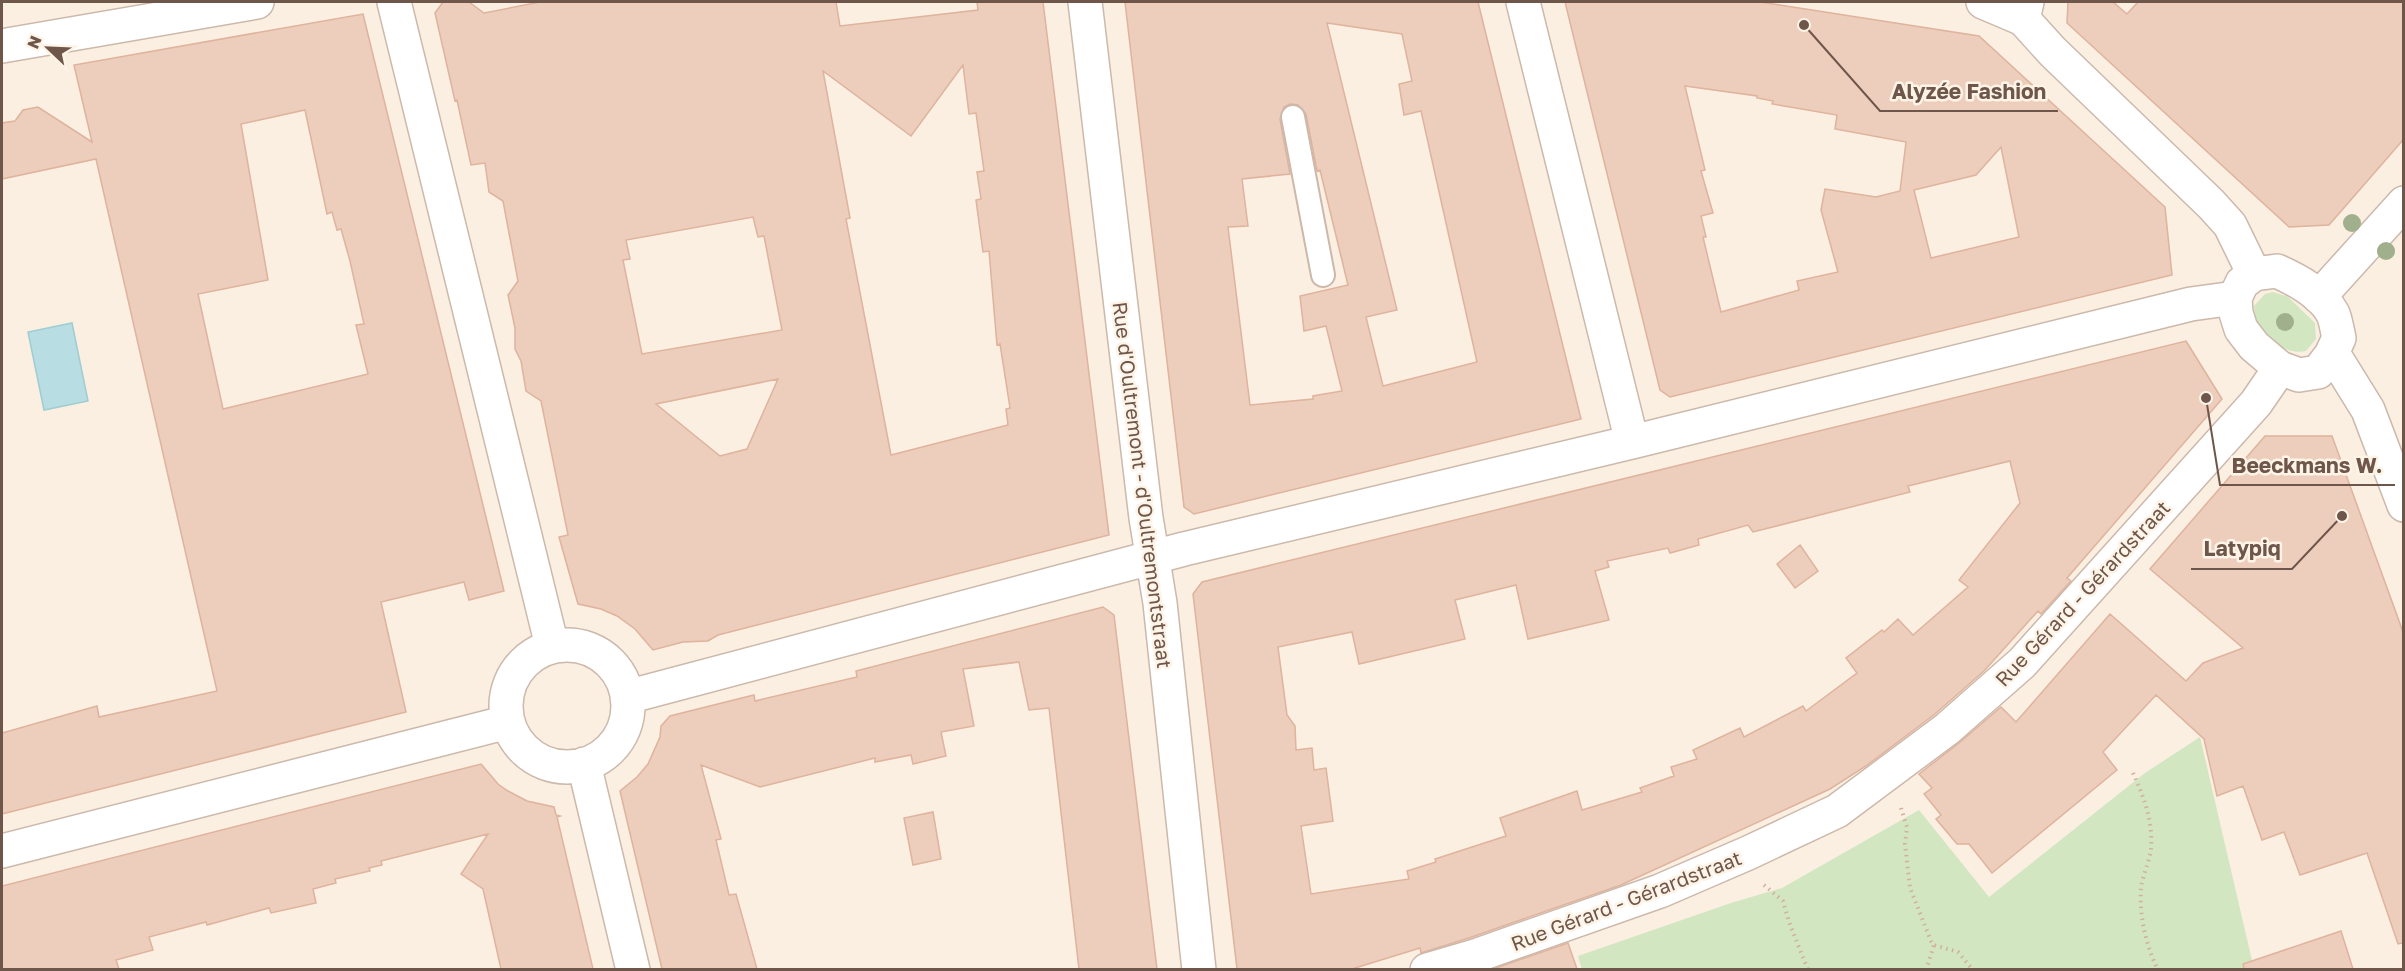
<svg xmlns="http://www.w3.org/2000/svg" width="2405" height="971" viewBox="0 0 2405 971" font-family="'Golos Text',sans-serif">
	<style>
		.green { fill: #d2e6c1 }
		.water { fill: #b8dde2; stroke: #9fcdd2; stroke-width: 1.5 }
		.building { fill: #edcdbb; stroke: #dfb39d; stroke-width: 1.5; fill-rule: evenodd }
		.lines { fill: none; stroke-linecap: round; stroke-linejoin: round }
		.service-casing { stroke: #ccb9ac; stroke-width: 26 }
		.minor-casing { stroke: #ccb9ac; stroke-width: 36 }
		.tertiary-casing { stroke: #ccb9ac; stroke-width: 36 }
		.path { stroke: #d1b09f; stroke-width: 4; stroke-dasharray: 1.5 4.5; stroke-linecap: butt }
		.service { stroke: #fff; stroke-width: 22 }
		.minor { stroke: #fff; stroke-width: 33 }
		.tertiary { stroke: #fff; stroke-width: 33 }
		.tree { fill: #a0af8c }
		.labels { text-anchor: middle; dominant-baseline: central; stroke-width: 5; stroke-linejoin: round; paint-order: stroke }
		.street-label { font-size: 20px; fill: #6f564a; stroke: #fdf4e7 }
		.leader { fill: none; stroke: #6f564a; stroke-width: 2 }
		.callout-dot { fill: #6f564a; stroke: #fdf4e7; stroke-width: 2 }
		.callout-label { font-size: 21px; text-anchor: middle; font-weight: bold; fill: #6f564a; stroke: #fdf4e7; stroke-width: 5; stroke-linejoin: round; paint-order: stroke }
	</style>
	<rect width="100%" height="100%" fill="#faefe1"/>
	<!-- green -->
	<path class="green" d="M2273,292L2288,297L2315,323L2316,339L2306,351C2284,356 2268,337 2255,322L2254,306L2265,294Z
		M2200,737L2254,969L1582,970L1578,956L1731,903L1782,888L1919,810L1989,897L2145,773Z"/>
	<!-- water -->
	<path class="water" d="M72,323L88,401L44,410L28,332Z"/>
	<!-- building -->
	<path class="building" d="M443,2H469L484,13L540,2H836L840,26L978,10L977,2H1043L1109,535L718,635L708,641L683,642L653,650L635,629L617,616L601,609L578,604L559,537L568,535L541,401L526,391L521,361L515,349V328L508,295L518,281L503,201L489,192L485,163L471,165L457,100L455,101L435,13ZM963,65L969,114L976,113L984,171L977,172L981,199L976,200L983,252L989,251L997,345L1000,344L1010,408L1006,409L1008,425L891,455L846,219L850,218L823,71L911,136ZM753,217L758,237L764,236L782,330L642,354L623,260L630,259L626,240ZM778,379L747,449L720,456L656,404Z
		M1125,2H1478L1581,419L1194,514L1184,507ZM1327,23L1402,34L1412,81L1399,84L1404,115L1421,111L1477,362L1383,386L1366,317L1397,310ZM1290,104L1298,105L1306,114L1317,171L1320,170L1348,285L1300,296L1304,331L1326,326L1342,391L1313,396V399L1250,405L1228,227L1248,226L1242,179L1290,174L1280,119L1284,107Z
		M1565,2H1760L1979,36L2165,207L2172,275L1670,397L1660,390ZM1685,86L1757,96V98L1773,101L1772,104L1837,115L1835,129L1906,142L1900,191L1876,197L1825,189L1821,210L1838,272L1797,281L1799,290L1721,312L1703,237H1706L1701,216L1713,213L1701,171L1705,170ZM2001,147L2019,237L1931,258L1914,190L1976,175Z
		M2068,2H2113L2127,14L2138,2H2403V140L2329,225L2289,227L2067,23Z
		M363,14L504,591L469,600L464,582L381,602L406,712L2,814V733L97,706L99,717L217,691L96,159L2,179V123L15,121L23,110L38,107L92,142L74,65ZM305,110L327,214L332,212L337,230L341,229L350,261L364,324L356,325L368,374L223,409L198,294L268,280L241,124Z
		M2186,341L2222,399L2067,578L2071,581L2041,614L2038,611L1984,671L1935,714L1866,766L1830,789L1621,885L1469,938L1421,953L1420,948L1352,969H1237L1193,594L1202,582ZM2010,461L2020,503L1959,580L1968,587L1913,635L1898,619L1884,632L1882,630L1846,658L1857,673L1806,711L1803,706L1744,737L1740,728L1693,750L1697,759L1671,767L1674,776L1640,788L1642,792L1582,810L1577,791L1500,818L1506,836L1435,859L1436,862L1407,871L1409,879L1311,894L1301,826L1333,821L1326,768L1314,770L1312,748L1296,750L1295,726L1287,715L1278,647L1352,632L1359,664L1465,639L1455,600L1516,585L1528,639L1609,620L1595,571L1609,567L1607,561L1668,548L1670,553L1699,545L1698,539L1748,525L1753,532L1910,492L1908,486Z
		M2265,436H2332L2403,632V943L2398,944L2367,853L2300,875L2284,832L2262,840L2243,786L2217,796L2204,739L2156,695L2103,752L2117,770L1992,873L1969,844H1957L1936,819L1941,815L1924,794L1932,788L1919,774L1959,743L2001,707L2016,722L2110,614L2186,681L2203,663L2243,648L2150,569Z
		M1800,545L1818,571L1795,588L1777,564Z
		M1103,607L1114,615L1157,969H1079L1049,708L1029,710L1019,662L963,669L974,726L941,732L946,756L913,764L911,755L875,762V758L760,787L701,765L721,839L716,840L729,895L736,894L757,969H662L620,791L637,777L648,764L660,737L661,726L670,716L754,695L755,701L857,677L856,671Z
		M481,764L498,784L508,791L527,801L554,807L556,815L560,816L557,817L593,969H501L483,889L461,874L488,834L381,861L382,865L369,868L370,871L335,879L336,883L313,889L316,903L271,913L269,908L207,925L206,922L149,937L153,950L116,960L119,969H2V886Z
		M933,812L941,859L913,865L904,818Z
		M2341,931L2353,969H2244L2243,964Z
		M1568,943L1577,969H1493Z"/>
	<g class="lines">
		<defs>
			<path id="service" d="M1293,117L1323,275"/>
			<path id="minor" d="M394,2L552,646
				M1085,2L1146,518L1160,603L1199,970
				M1523,2L1632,442
				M1983,2L2023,19
				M2,46L257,2
				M2319,297L2404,203
				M506 706a61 61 0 1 1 122 0a61 61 0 1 1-122 0Z
				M627,697L1184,549L1632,442L2191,304L2235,298
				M584,764L633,970
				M2,851L508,722
				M1427,970L1475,956L1660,891L1748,853L1837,811L1947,729L2022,663L2256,403L2280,368"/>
			<path id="tertiary" d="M2027,2L2023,19L2053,52L2211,204L2230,225L2254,274
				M2277,271C2297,280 2322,293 2333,314C2336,321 2337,330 2339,338L2331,355L2318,372L2299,375L2280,368L2254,346L2241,329L2236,313L2235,298L2242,283L2254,274Z
				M2331,355L2337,360L2368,410L2404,505"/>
		</defs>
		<!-- service casing -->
		<use href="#service" class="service-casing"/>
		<!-- minor casing -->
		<use href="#minor" class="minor-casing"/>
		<!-- tertiary casing -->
		<use href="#tertiary" class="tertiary-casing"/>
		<!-- path -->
		<path class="path" d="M2133,773C2144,797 2153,821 2151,848C2150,862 2142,875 2141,889C2139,915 2146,946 2158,970
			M1901,808L1907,827L1905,844L1910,888L1931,941L1934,945L1958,952L1973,970
			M1764,885L1783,901L1789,922L1808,970
			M1926,970L1934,945"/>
		<!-- service -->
		<use href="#service" class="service"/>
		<!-- minor -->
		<use href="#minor" class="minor"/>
		<!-- tertiary -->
		<use href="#tertiary" class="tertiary"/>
	</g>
	<!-- trees -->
	<g class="tree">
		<circle cx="2352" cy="223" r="9"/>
		<circle cx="2386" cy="251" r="9"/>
		<circle cx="2285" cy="322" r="9"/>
	</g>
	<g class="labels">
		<!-- street labels -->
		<g class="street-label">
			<text transform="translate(1143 485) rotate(83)">Rue d'Oultremont - d'Oultremontstraat</text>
			<text transform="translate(2082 593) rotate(-47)">Rue Gérard - Gérardstraat</text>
			<text transform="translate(1626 900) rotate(-21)">Rue Gérard - Gérardstraat</text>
		</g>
	</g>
	<!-- callouts -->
	<path class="leader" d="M1804 25L1880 111H2058M2206 398L2220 485H2395M2342 516L2292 569H2191"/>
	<g class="callout-dot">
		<circle cx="1804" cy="25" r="6"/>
		<circle cx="2206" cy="398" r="6"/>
		<circle cx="2342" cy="516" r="6"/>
	</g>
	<g class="callout-label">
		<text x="1969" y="99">Alyzée Fashion</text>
		<text x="2307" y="473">Beeckmans W.</text>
		<text x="2242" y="556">Latypiq</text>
	</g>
	<!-- border -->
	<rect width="2405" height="971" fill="none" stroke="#6f564a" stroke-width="6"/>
	<!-- north arrow -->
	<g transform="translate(48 48) rotate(293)" stroke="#fdf4e7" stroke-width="4.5" paint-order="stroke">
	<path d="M0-4.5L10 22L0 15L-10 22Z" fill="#6f564a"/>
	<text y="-9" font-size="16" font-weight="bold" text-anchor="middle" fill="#6f564a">N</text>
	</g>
</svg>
